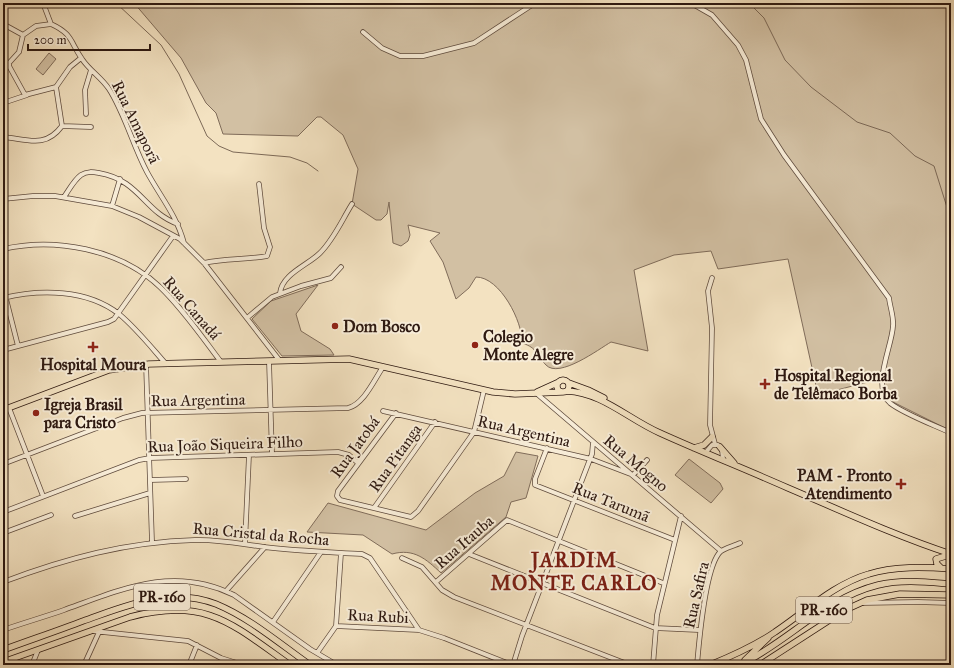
<svg xmlns="http://www.w3.org/2000/svg" width="954" height="668" viewBox="0 0 954 668" font-family="'IM FELL Great Primer',serif">
	<style>
		.green { fill: #d2c0a3; stroke: #806c5a }
		.lines { fill: none; stroke-linecap: round; stroke-linejoin: round }
		.stream { stroke: #7c6957; stroke-width: 1 }
		.minor-casing { stroke: #5f4b3d; stroke-width: 5.5 }
		.major-casing { stroke: #2e1911; stroke-width: 7 }
		.minor { stroke: #f7ecd7; stroke-width: 4 }
		.major { stroke: #f3e2c1; stroke-width: 5.5 }
		.poi-dot { fill: #8f2418; stroke: #f7ecd7; stroke-width: 1.5 }
		.labels { text-anchor: middle; dominant-baseline: central; stroke-width: 4; stroke-linejoin: round; paint-order: stroke }
		.shield { fill: #f7ecd7; stroke: #6a584c; stroke-width: 1 }
		.shield-label { font-size: 15px; font-weight: bold; fill: #2e1911 }
		.street-label { font-size: 16px; fill: #2e1911; stroke: #f7ecd7 }
		.poi-label { font-size: 16px; font-weight: bold; fill: #2e1911; stroke: #f7ecd7; text-anchor: start }
		.district-label { font-size: 20px; font-weight: bold; letter-spacing: 1px; fill: #7a1f14; stroke: #f7ecd7 }
	</style>
	<rect width="100%" height="100%" fill="#f3e2c1"/>
	<filter id="stains"><feTurbulence type="fractalNoise" baseFrequency=".005" numOctaves="4"/><feColorMatrix values="0 0 0 0 .2 0 0 0 0 .09 0 0 0 0 .02 0 0 0 .5 -.17"/></filter>
	<radialGradient id="worn" r=".72"><stop offset=".6" stop-color="#630" stop-opacity="0"/><stop offset="1" stop-color="#630" stop-opacity=".3"/></radialGradient>
	<!-- green -->
	<path class="green" d="M134,3H951V431L891,401L883,391V378L818,395L788,259L718,269L711,251L674,255L634,270L648,351L611,342C599,349 559,379 546,365C536,355 538,348 522,343C523,322 500,277 476,277L469,288L456,299L443,262L430,241L440,233L408,225L410,235L408,241L401,246L393,243L389,202L387,214L381,220H376L352,204L358,169L343,135L321,117H317L298,136L223,134L216,113L206,103L181,58Z
		M49,53L56,59L43,75L36,69Z
		M318,285L296,314L301,331L330,349L334,355L282,356L252,319L271,301Z
		M516,452L538,456L526,498L511,502L506,517L441,573C426,559 414,548 392,554L363,535L307,532L328,503L426,530L475,493L504,476Z
		M689,459L720,483L723,489L711,503L675,475Z"/>
	<g class="lines">
		<!-- stream -->
		<path class="stream" d="M116,3L161,45L179,74L207,136L219,146L233,152L290,157L307,163L318,171
			M749,3L764,18L785,60L811,87L857,122L890,133L915,156L934,166L951,220"/>
		<defs>
			<path id="minor" d="M43,3L51,24C73,34 70,42 82,59C90,71 101,77 109,89C125,114 133,146 147,172C160,196 177,216 184,243
				M691,3L712,15L738,45L746,60L761,119L784,155L889,298C890,307 894,317 893,326C892,347 871,387 890,403C904,414 934,425 951,433
				M3,24L23,35
				M51,24L36,26L23,35L19,52L9,63V66L25,95L56,87
				M363,32L382,48L400,56H423L474,43L535,3
				M3,103L27,95
				M86,114L85,90L91,70
				M62,126L91,127
				M3,137C27,139 45,149 62,126L56,87L70,67L81,58
				M64,197C69,190 74,180 81,175C87,171 93,172 99,173C140,180 144,212 178,224
				M3,199L33,196H55L112,206L139,217L180,239L204,263L280,361
				M112,206L120,179
				M3,249C55,237 120,249 160,287C183,309 202,337 221,362
				M204,263C225,258 246,260 267,256L270,247L264,228L259,184
				M712,278L708,291L712,328L710,425L715,444
				M3,287L18,346
				M280,293C282,274 308,265 320,253C334,239 342,220 352,204
				M3,298C40,289 87,289 119,314C136,328 151,347 166,364
				M247,318L272,297L301,286L331,278L341,267
				M3,350L108,322L114,319L173,236
				M269,361L272,454
				M146,364L152,542
				M536,393L721,551
				M9,408L43,496
				M383,411L591,459L633,475
				M396,413L338,491L337,496L340,500L411,517L418,511L474,432L484,390
				M547,448L535,479V485L675,540
				M706,452L712,445H718L722,450L723,459
				M3,464L123,418L142,413L348,408C364,404 374,380 383,367
				M633,475L647,460
				M150,480L186,479
				M374,508L435,422
				M3,512L139,460L150,458L338,452L349,455L358,463
				M75,516L150,493
				M3,533L51,515
				M245,543L249,455
				M469,554L655,628L699,630
				M402,558L422,567L442,590L454,597L630,665
				M3,582C67,558 126,542 195,540C218,539 241,544 264,547C297,551 329,552 362,554L370,558L419,630L444,638L512,665
				M436,582L507,520L663,583
				M226,591L265,547
				M861,603L918,602L951,603
				M273,622L321,552
				M336,626L419,630
				M3,630C23,623 44,617 64,610C122,589 174,565 234,595L310,649L337,665
				M93,631L188,641L221,658L243,665
				M317,653L336,626L341,553
				M86,662L94,665
				M32,665L38,650
				M84,665L99,632
				M189,665L197,645
				M513,665L522,636L592,454L593,442
				M653,665L657,615L681,516
				M697,665C699,642 705,568 720,552C724,548 734,546 740,543"/>
			<path id="major" d="M557 386a6 6 0 1 1 12 0a6 6 0 1 1-12 0Z
				M569,383L588,390L604,398
				M567,391C603,393 628,419 660,433C702,452 745,469 788,488C842,511 896,536 951,554
				M537,392L559,382
				M3,410L109,370L149,364L349,359L493,392L515,394L562,392
				M720,447L734,463
				M694,448L704,445L712,437
				M941,568L937,564L936,559L949,555
				M3,650C30,640 57,631 83,621C126,606 170,586 216,604C250,618 280,644 310,665
				M745,660L768,638
				M3,662L130,617C206,597 231,623 290,665
				M710,665C732,656 755,646 775,632C805,612 834,584 869,574C894,566 924,567 951,569
				M740,665C788,642 825,598 878,585C902,579 927,582 951,584
				M760,665L845,610L867,600L900,594L951,595"/>
		</defs>
		<!-- minor casing -->
		<use href="#minor" class="minor-casing"/>
		<!-- major casing -->
		<use href="#major" class="major-casing"/>
		<!-- minor -->
		<use href="#minor" class="minor"/>
		<!-- major -->
		<use href="#major" class="major"/>
	</g>
	<!-- markers -->
	<g class="poi-dot">
		<circle cx="335" cy="326" r="4"/>
		<circle cx="475" cy="345" r="4"/>
		<path d="M91 341h4v4h4v4h-4v4h-4v-4h-4v-4h4z"/>
		<path d="M763 378h4v4h4v4h-4v4h-4v-4h-4v-4h4z"/>
		<circle cx="36" cy="413" r="4"/>
		<path d="M899 478h4v4h4v4h-4v4h-4v-4h-4v-4h4z"/>
	</g>
	<g class="labels">
		<!-- shield labels -->
		<g class="shield">
			<rect x="134" y="584" width="56" height="26" rx="3"/>
			<rect x="796" y="597" width="56" height="26" rx="3"/>
		</g>
		<g class="shield-label">
			<text x="162" y="597">PR-160</text>
			<text x="824" y="610">PR-160</text>
		</g>
		<!-- street labels -->
		<g class="street-label">
			<text transform="translate(136 122) rotate(64)">Rua Amaporã</text>
			<text transform="translate(192 308) rotate(49)">Rua Canadá</text>
			<text transform="translate(198 400) rotate(-1)">Rua Argentina</text>
			<text transform="translate(524 431) rotate(13)">Rua Argentina</text>
			<text transform="translate(225 444) rotate(-2)">Rua João Siqueira Filho</text>
			<text transform="translate(355 447) rotate(-54)">Rua Jatobá</text>
			<text transform="translate(395 458) rotate(-55)">Rua Pitanga</text>
			<text transform="translate(636 463) rotate(40)">Rua Mogno</text>
			<text transform="translate(611 502) rotate(22)">Rua Tarumã</text>
			<text transform="translate(261 534) rotate(5)">Rua Cristal da Rocha</text>
			<text transform="translate(464 542) rotate(-41)">Rua Itauba</text>
			<text transform="translate(696 595) rotate(-77)">Rua Safira</text>
			<text transform="translate(378 616) rotate(3)">Rua Rubi</text>
		</g>
		<!-- poi labels -->
		<g class="poi-label">
			<text x="343" y="326">Dom Bosco</text>
			<text x="483" y="336">Colegio<tspan x="483" dy="18">Monte Alegre</tspan></text>
			<text x="93" y="364" text-anchor="middle">Hospital Moura</text>
			<text x="774" y="375">Hospital Regional<tspan x="774" dy="18">de Telêmaco Borba</tspan></text>
			<text x="44" y="404">Igreja Brasil<tspan x="44" dy="18">para Cristo</tspan></text>
			<text x="892" y="475" text-anchor="end">PAM - Pronto<tspan x="892" dy="18">Atendimento</tspan></text>
		</g>
		<!-- district labels -->
		<g class="district-label">
			<text x="574" y="560">JARDIM<tspan x="574" dy="23">MONTE CARLO</tspan></text>
		</g>
	</g>
	<!-- margin -->
	<rect width="954" height="668" fill="none" stroke="#f3e2c1" stroke-width="16"/>
	<rect x="4" y="4" width="946" height="660" fill="none" stroke="#2e1911" stroke-width="2"/>
	<rect x="8" y="8" width="938" height="652" fill="none" stroke="#2e1911"/>
	<!-- scale -->
	<path d="M28 44v6h122v-6" fill="none" stroke="#2e1911" stroke-width="2"/>
	<text x="34" y="44" font-size="12" fill="#2e1911" stroke="#f7ecd7" stroke-width="3" paint-order="stroke">200 m</text>
	<rect width="100%" height="100%" filter="url(#stains)"/>
	<rect width="100%" height="100%" fill="url(#worn)"/>
</svg>
